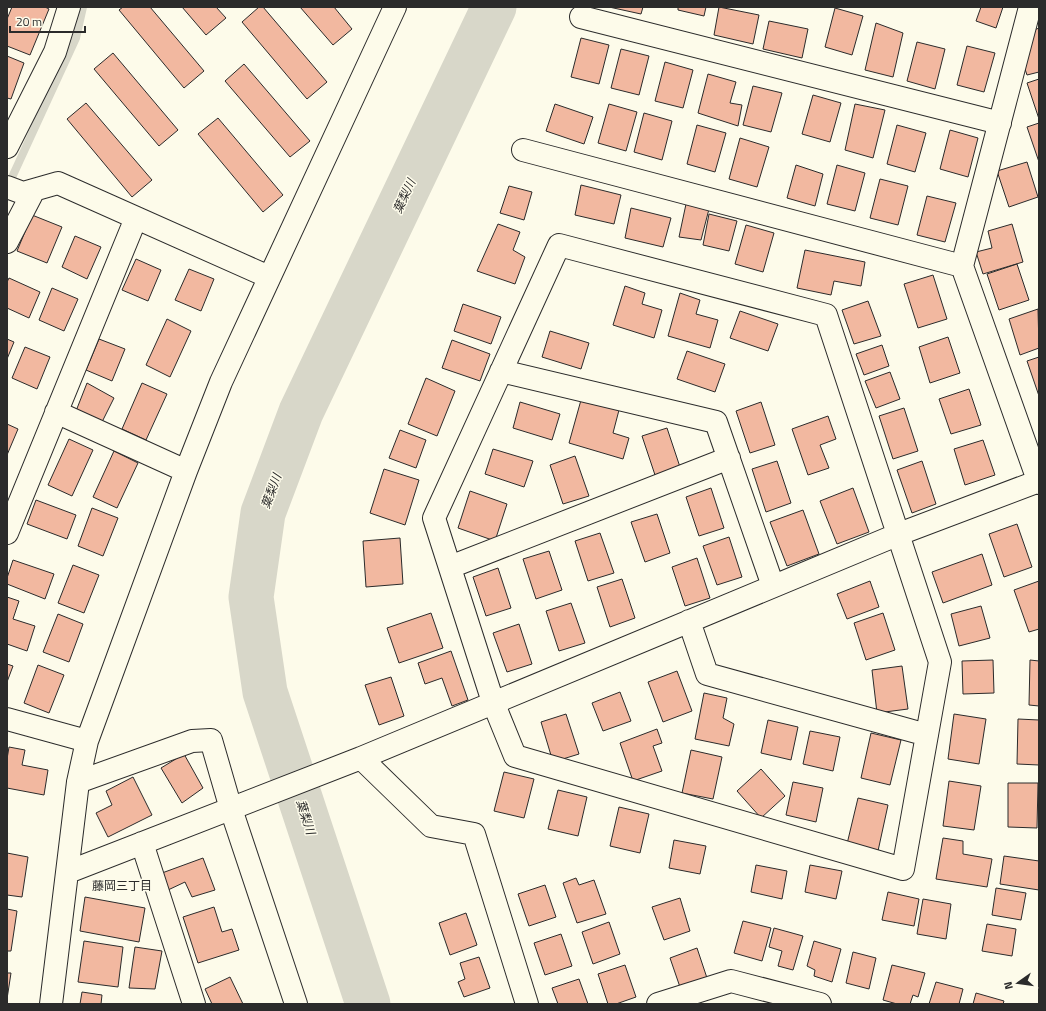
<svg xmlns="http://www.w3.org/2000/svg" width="1046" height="1011" viewBox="0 0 1046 1011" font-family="'Titillium Web','Noto Sans JP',sans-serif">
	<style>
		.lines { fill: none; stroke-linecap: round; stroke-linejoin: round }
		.stream { stroke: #d8d7c9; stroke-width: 8 }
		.river { stroke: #d8d7c9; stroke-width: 45 }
		.building { fill: #f2b8a0; stroke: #2b2b2b }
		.minor-casing { stroke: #2b2b2b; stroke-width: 24 }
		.minor { stroke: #fdfbea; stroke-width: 22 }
		.labels { text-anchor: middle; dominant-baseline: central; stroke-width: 3; stroke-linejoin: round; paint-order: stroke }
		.water-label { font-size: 12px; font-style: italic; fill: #2b2b2b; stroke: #fdfbea }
		.neighbourhood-label { font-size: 12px; fill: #2b2b2b; stroke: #fdfbea }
	</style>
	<rect width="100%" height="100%" fill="#fdfbea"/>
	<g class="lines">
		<!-- stream -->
		<path class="stream" d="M8,186L76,38L83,7"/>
		<!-- river -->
		<path class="river" d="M368,1004L265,692L251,597L263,513L301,412L494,7"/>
	</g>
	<!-- building -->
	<path class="building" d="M12,7H45L49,9L30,55L7,46V19Z
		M123,7H150L204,71L184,88L119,10Z
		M182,7H216L226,18L206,35Z
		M259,7H263L327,82L307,99L242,22Z
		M300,7H334L352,29L333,45Z
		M609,7H643L641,14Z
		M678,7H706L704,16L678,10Z
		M719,7L759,15L753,44L714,35Z
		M981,7H1003L996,28L976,21Z
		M835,8L863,16L852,55L825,47Z
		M769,21L808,29L802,58L763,49Z
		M876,23L903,33L893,77L865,70Z
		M1039,28V72L1027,75L1024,66L1034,30Z
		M581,38L609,45L599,84L571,77Z
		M917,42L945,49L935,89L907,81Z
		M967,46L995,53L984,92L957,85Z
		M621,49L649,56L639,95L611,88Z
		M113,53L178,130L159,146L94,69Z
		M7,56L24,63L11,99L7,98Z
		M665,62L693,70L683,108L655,101Z
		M244,64L310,141L290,157L225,81Z
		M708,74L736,82L730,103L742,105L738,126L698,113Z
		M1039,79V119L1027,83Z
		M753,86L782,93L771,132L743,125Z
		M813,95L841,103L830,142L802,134Z
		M86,103L152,180L132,197L67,119Z
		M555,104L593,117L584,144L546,131Z
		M609,104L637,112L626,151L598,143Z
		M855,104L885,110L873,158L845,150Z
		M644,113L672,121L662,160L634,152Z
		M218,118L283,195L263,212L198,134Z
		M1039,123V162L1027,127Z
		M697,125L726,133L715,172L687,164Z
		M897,125L926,133L915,172L887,164Z
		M950,130L978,138L968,177L940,169Z
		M740,138L769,147L757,187L729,179Z
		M1027,162L1038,197L1009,207L997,171Z
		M796,165L823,174L815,206L787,198Z
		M837,165L865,173L855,211L827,204Z
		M880,179L908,186L898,225L870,218Z
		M581,185L621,195L614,224L575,215Z
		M509,186L532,192L524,220L500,213Z
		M927,196L956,203L945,242L917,235Z
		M686,204L709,209L701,240L679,237Z
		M631,208L671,218L663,247L625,238Z
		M709,214L737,221L729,251L703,245Z
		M32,215L62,227L47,263L17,251Z
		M498,224L520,232L513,250L525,257L515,284L477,271Z
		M1012,224L1023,262L983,274L976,252L992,248L988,231Z
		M746,225L774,233L763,272L735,264Z
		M75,236L101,247L87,279L62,267Z
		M805,250L865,262L861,286L834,281L831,295L797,288Z
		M136,259L161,270L148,301L122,290Z
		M1017,264L1029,300L999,310L987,274Z
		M189,269L214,279L201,311L175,300Z
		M933,275L947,319L918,328L904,284Z
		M9,278L40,292L29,318L7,308V282Z
		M625,286L645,293L642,304L662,310L654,338L613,325Z
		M52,288L78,299L64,331L39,320Z
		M680,293L700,300L696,314L718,320L710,348L668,336Z
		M868,301L881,336L854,344L842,310Z
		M463,304L501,317L491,344L454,331Z
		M1038,309L1039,348L1020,355L1009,319Z
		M740,311L778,324L768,351L730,338Z
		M167,319L191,331L170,377L146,365Z
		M550,331L589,343L581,369L542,357Z
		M948,337L960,373L930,383L919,347Z
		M7,339L14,342L7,359Z
		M99,339L125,349L112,381L86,370Z
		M452,340L490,354L480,381L442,368Z
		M882,345L889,366L864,375L856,354Z
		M25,347L50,357L37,389L12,378Z
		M687,351L725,364L715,392L677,379Z
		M1039,357V396L1027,361Z
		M890,372L900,399L876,408L865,381Z
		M426,378L455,391L437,436L408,424Z
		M87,383L114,398L102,422L76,411Z
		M142,383L167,394L146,440L122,429Z
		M969,389L981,425L951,434L939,399Z
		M581,400L619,410L613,433L629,438L623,459L569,443Z
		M520,402L560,414L552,440L513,428Z
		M761,402L775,445L750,453L736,411Z
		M904,408L918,451L893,459L879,416Z
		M828,416L836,439L820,445L829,468L808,475L792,429Z
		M7,424L18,429L7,455Z
		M667,428L680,467L655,475L642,436Z
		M400,430L426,440L416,468L389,458Z
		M69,439L93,450L72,496L48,485Z
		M983,440L995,475L965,485L954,449Z
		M493,449L533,461L524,487L485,474Z
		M114,451L138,463L117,508L93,497Z
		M575,456L589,496L563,504L550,465Z
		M777,461L791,503L766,512L752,469Z
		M922,461L936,504L912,513L897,470Z
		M384,469L419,480L405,525L370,513Z
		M711,488L724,528L699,536L686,497Z
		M853,488L869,532L837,544L820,501Z
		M470,491L507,504L495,541L458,528Z
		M36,500L76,515L67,539L27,524Z
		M92,508L118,518L103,556L78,546Z
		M803,510L819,554L787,566L770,522Z
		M657,514L670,553L645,562L631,522Z
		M1017,524L1032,567L1004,577L989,534Z
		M600,533L614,573L588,581L575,541Z
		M729,537L742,577L717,585L703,546Z
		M400,538L403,584L366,587L363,541Z
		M549,551L562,590L536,599L523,559Z
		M982,554L992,585L943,603L932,572Z
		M697,558L710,598L685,606L672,567Z
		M13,560L54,574L45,599L7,584V578Z
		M73,565L99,575L84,613L58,603Z
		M498,568L511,608L486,616L473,577Z
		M622,579L635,618L610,627L597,587Z
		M870,581L879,607L847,619L837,594Z
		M1039,581V629L1029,632L1014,590Z
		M7,597L19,601L13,619L35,626L27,651L7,644Z
		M571,603L585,643L559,651L546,611Z
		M981,606L990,638L959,646L951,614Z
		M431,613L443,648L399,663L387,628Z
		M883,613L895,650L866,660L854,623Z
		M58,614L83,624L69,662L43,652Z
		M519,624L532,664L507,672L493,633Z
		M451,651L468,700L452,706L442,678L425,684L418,663Z
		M993,660L994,693L963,694L962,661Z
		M1030,660L1039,661V706L1029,705Z
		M7,664L13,666L7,682Z
		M38,665L64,675L49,713L24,703Z
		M902,666L908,709L877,713L872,670Z
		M677,671L692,711L663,722L648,682Z
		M391,677L404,716L379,725L365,685Z
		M620,692L631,721L603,731L592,703Z
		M704,693L727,698L723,718L734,724L729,746L695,739Z
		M566,714L579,754L553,762L541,722Z
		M954,714L986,719L979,764L948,759Z
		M1018,719L1039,720V765L1017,764Z
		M768,720L798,727L791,760L761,753Z
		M657,729L662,743L653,746L662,771L633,781L620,743Z
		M810,731L840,737L833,771L803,764Z
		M871,733L901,740L890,785L861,778Z
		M9,747L25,750L22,765L48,770L44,795L7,788V759Z
		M691,750L722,757L713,799L682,793Z
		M184,754L203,788L182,803L161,768Z
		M761,769L785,796L761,818L737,791Z
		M504,772L534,779L524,818L494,811Z
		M133,777L152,815L108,837L96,813L112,805L106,791Z
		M949,781L981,786L974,830L943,826Z
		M793,782L823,788L816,822L786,815Z
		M1008,783H1038L1037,828L1008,827Z
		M558,790L587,797L578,836L548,829Z
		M858,798L888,805L878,851L847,844Z
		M619,807L649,814L640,853L610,846Z
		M943,838L963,841V854L992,859L987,887L936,879Z
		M674,840L706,846L700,874L669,868Z
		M7,853L28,857L22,897L7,895Z
		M1004,856L1039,861V890L1000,884Z
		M203,858L215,890L192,897L185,882L168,890L162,873Z
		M756,865L787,871L782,899L751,892Z
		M810,865L842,871L836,899L805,892Z
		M576,878L579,885L594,880L606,914L577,923L563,883Z
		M545,885L556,917L529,926L518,894Z
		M996,888L1026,893L1021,920L992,915Z
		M888,892L919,899L914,926L882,920Z
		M85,897L145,908L139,942L80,931Z
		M680,898L690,931L664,940L652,907Z
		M923,899L951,904L946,939L917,934Z
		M214,907L222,932L232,929L239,950L198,963L183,917Z
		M7,909L17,911L11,951H7Z
		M466,913L477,945L450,955L439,923Z
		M743,921L771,928L762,961L734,953Z
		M609,922L620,954L593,964L582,932Z
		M987,924L1016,929L1012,956L982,951Z
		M774,928L803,936L793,970L778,966L782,951L769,947Z
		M561,934L572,966L545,975L534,943Z
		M84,941L123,947L118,987L78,982Z
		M814,941L841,949L832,982L814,976L815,970L807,966Z
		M135,947L162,951L155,989L129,988Z
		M697,948L708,981L681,990L670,958Z
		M853,952L876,958L869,989L846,983Z
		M479,957L490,988L464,997L458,982L465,979L460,963Z
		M625,965L636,997L616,1004H608L598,974Z
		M892,965L925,973L918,997L913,995L910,1004H897L883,1000Z
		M7,973H11L7,999Z
		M230,977L243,1004H212L205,989Z
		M579,979L588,1004H558L552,988Z
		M936,982L963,989L959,1004H929Z
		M82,992L102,995L101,1004H80Z
		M976,993L1004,1001L1003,1004H973Z"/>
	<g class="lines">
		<defs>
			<path id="minor" d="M1030,7L962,266L1039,483
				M581,17L1000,123
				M7,147L55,52L69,7
				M523,150L962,266
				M7,187L23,193L58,183L269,277
				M7,242L34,190
				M559,245L826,315L940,662L903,869L515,756L493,702L434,518Z
				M501,371L716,422L773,586
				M56,412L186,471
				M7,533L136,218
				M450,567L729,458
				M689,621L707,674L927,735
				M7,719L87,741
				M361,758L431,826L474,834L527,1004
				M78,782L192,741L211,740L231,809L296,1004
				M142,843L194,1004
				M68,872L361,758L899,534L1039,481
				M51,1004L78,782L87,741L186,471L221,382L395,7
				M658,1004L731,981L820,1004"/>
		</defs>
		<!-- minor casing -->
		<use href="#minor" class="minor-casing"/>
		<!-- minor -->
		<use href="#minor" class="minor"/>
	</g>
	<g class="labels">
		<!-- water labels -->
		<g class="water-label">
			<text transform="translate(404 196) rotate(-65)">葉梨川</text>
			<text transform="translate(271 491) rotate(-70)">葉梨川</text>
			<text transform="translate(306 817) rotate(72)">葉梨川</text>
		</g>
		<!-- neighbourhood labels -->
		<g class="neighbourhood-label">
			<text x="122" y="885">藤岡三丁目</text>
		</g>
	</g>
	<!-- border -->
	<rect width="1046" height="1011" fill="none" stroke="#2b2b2b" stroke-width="16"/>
	<!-- north arrow -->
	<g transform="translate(1018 983) rotate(256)" stroke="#fdfbea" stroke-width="3" paint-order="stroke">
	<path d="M0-3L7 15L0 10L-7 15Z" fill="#2b2b2b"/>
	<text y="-6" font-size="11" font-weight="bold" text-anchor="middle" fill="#2b2b2b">N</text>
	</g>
	<!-- scale -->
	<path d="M10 26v6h75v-6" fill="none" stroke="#2b2b2b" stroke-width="2"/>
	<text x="16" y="26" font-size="12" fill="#2b2b2b" stroke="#fdfbea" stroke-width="3" paint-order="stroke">20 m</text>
</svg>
